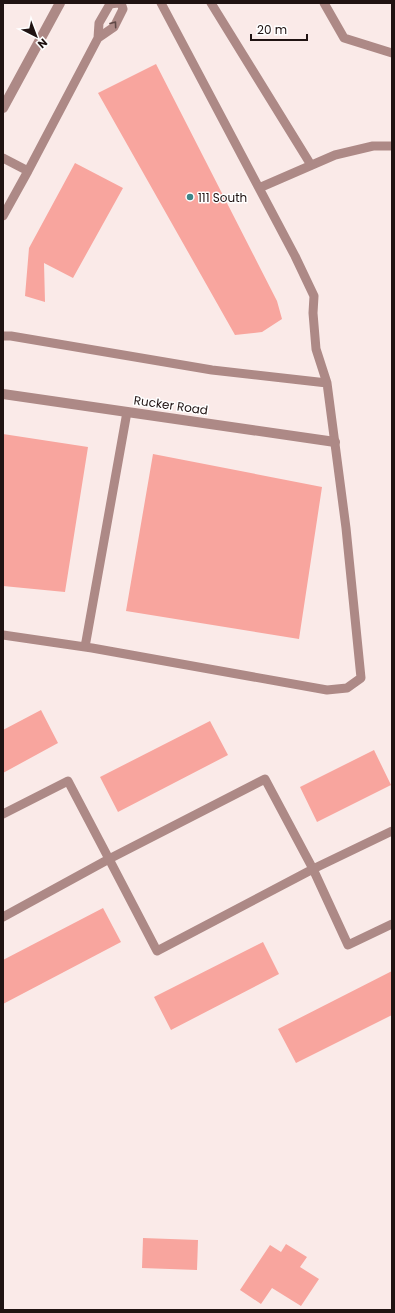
<svg xmlns="http://www.w3.org/2000/svg" width="395" height="1313" viewBox="0 0 395 1313" font-family="Poppins,sans-serif">
	<style>
		.building { fill: #f8a59e }
		.lines { fill: none; stroke-linecap: round; stroke-linejoin: round }
		.lane { stroke: #ad8986; stroke-width: 9 }
		.street { stroke: #ad8986; stroke-width: 10 }
		.oneway { stroke: #5f4846 }
		.poi-dot { fill: #3d8689; stroke: #fff; stroke-width: 1.5 }
		.labels { text-anchor: middle; dominant-baseline: central; stroke-width: 3; stroke-linejoin: round; paint-order: stroke }
		.poi-label { font-size: 12px; fill: #201312; stroke: #fff; text-anchor: start }
		.street-label { font-size: 12px; fill: #201312; stroke: #fff }
	</style>
	<rect width="100%" height="100%" fill="#faeae8"/>
	<!-- building -->
	<path class="building" d="M156,64L277,301L282,319L262,332L235,335L98,93Z
		M75,163L123,188L73,278L44,263L45,302L25,296L29,248Z
		M3,434L88,447L65,592L3,586Z
		M153,454L322,487L299,639L126,611Z
		M41,710L58,743L3,773V730Z
		M210,721L228,755L118,812L100,777Z
		M374,750L391,785L317,822L300,787Z
		M103,908L121,942L3,1004V960Z
		M263,942L279,974L171,1030L154,997Z
		M392,971V1015L296,1063L278,1029Z
		M143,1238L198,1240L197,1270L142,1268Z
		M286,1244L307,1257L300,1267L319,1279L301,1306L272,1288L261,1304L240,1290L270,1245L281,1252Z"/>
	<g class="lines">
		<!-- lane -->
		<path class="lane" d="M118,3L110,4L99,23L98,38L114,27L123,9L121,3
			M211,3L311,165
			M324,3L344,38L392,53
			M3,158L28,171L3,216
			M28,171L98,38
			M259,188L335,155L373,146H392
			M3,336H11L212,370L327,383
			M3,635L92,648L327,690L347,688L361,678L346,528L327,383L316,349L313,313L314,296L295,256L161,3
			M85,647L127,412
			M3,814L68,781L109,859L3,917
			M392,831L313,869L157,951L109,859L265,779L313,869L348,945L392,924"/>
		<!-- street -->
		<path class="street" d="M3,108L60,3
			M3,394L335,442"/>
	</g>
	<!-- one-way arrows -->
	<defs><path id="oneway-chevron" d="M-2-3.5L2.5 0L-2 3.5" fill="none" stroke-width="1.6" stroke-linecap="round" stroke-linejoin="round"/></defs>
	<use class="oneway" href="#oneway-chevron" transform="translate(114 24) rotate(-54)"/>
	<!-- markers -->
	<circle class="poi-dot" cx="190" cy="197" r="4"/>
	<g class="labels">
		<!-- poi labels -->
		<g class="poi-label">
			<text x="198" y="197">111 South</text>
		</g>
		<!-- street labels -->
		<g class="street-label">
			<text transform="translate(171 405) rotate(8)">Rucker Road</text>
		</g>
	</g>
	<!-- border -->
	<rect width="395" height="1313" fill="none" stroke="#201312" stroke-width="8"/>
	<!-- north arrow -->
	<g transform="translate(36 36) rotate(138)" stroke="#ffffff" stroke-width="3" paint-order="stroke">
	<path d="M0-3L7 15L0 10L-7 15Z" fill="#201312"/>
	<text y="-6" font-size="11" font-weight="bold" text-anchor="middle" fill="#201312">N</text>
	</g>
	<!-- scale -->
	<path d="M251 34v6h56v-6" fill="none" stroke="#201312" stroke-width="2"/>
	<text x="257" y="34" font-size="12" fill="#201312" stroke="#ffffff" stroke-width="3" paint-order="stroke">20 m</text>
</svg>
